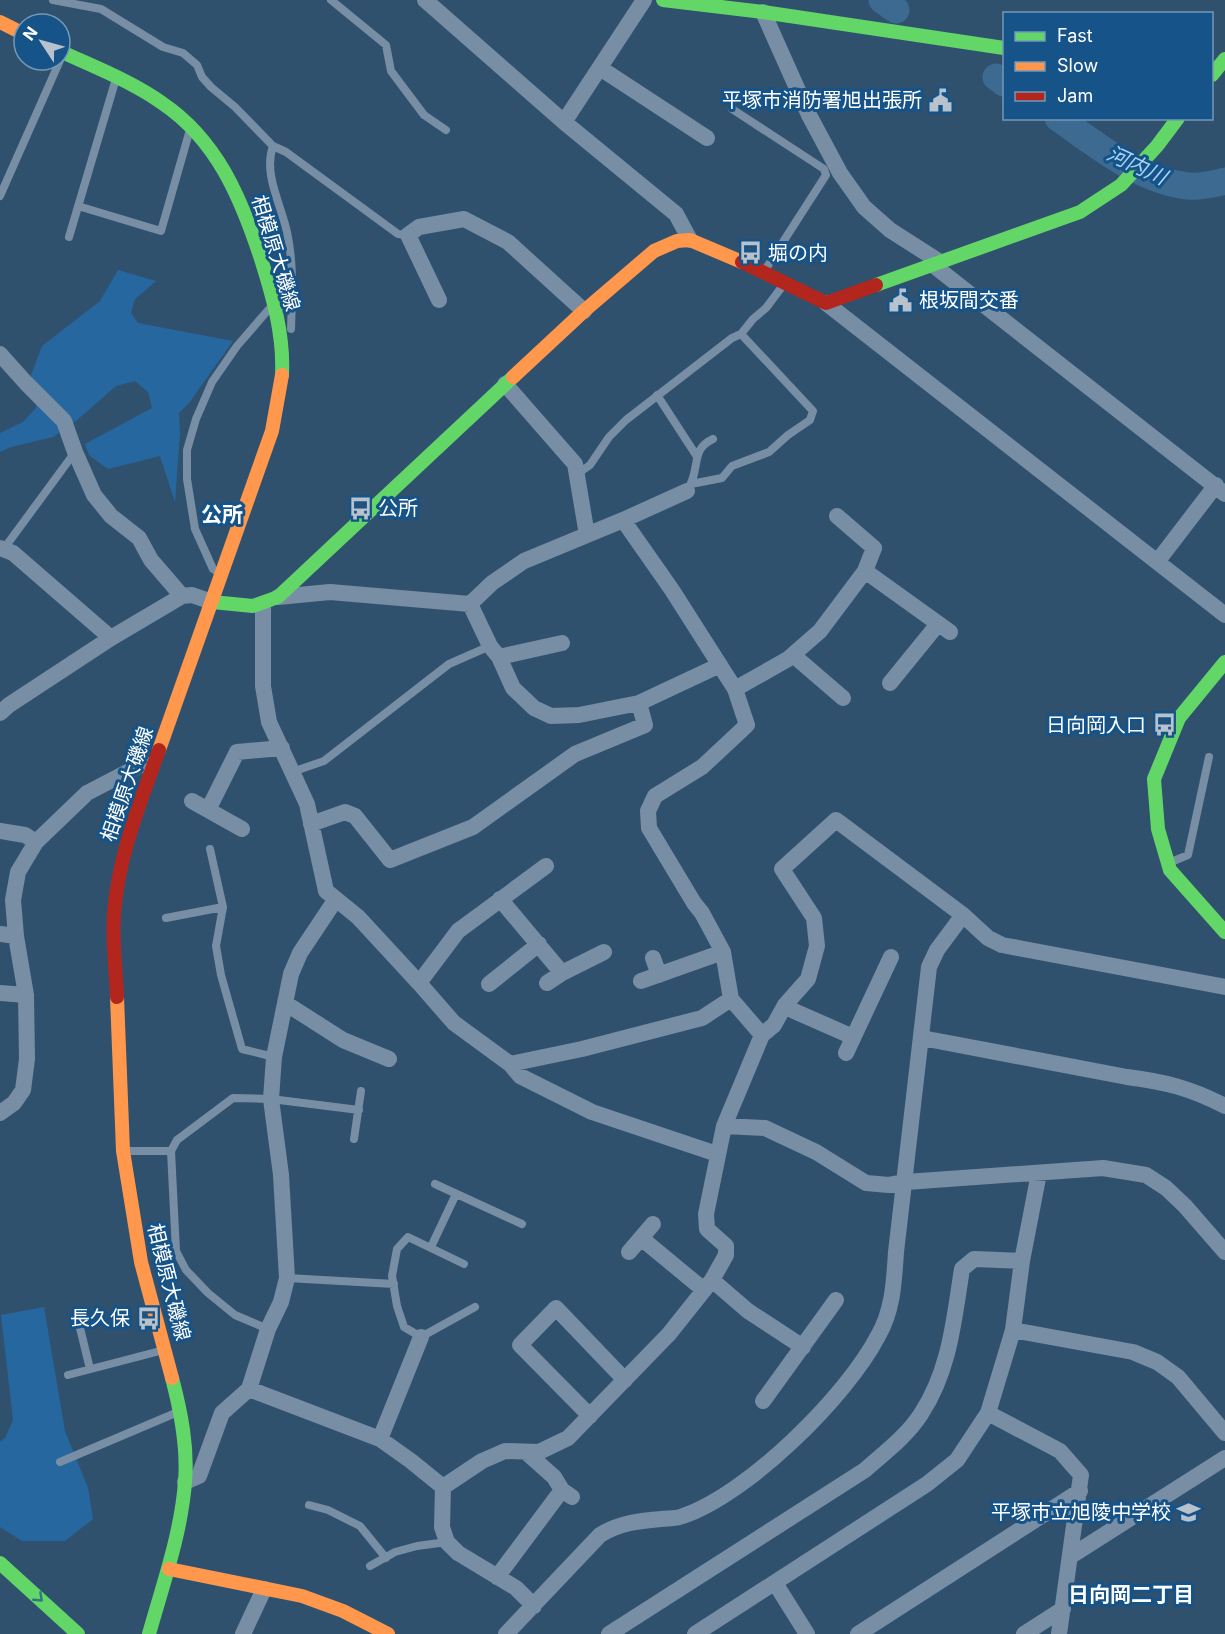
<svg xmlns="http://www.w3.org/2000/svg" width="1225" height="1634" viewBox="0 0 1225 1634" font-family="Inter,'Noto Sans JP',sans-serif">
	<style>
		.green { fill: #26679f }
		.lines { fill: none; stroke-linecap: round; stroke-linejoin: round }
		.river { stroke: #3d6a91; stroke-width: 27 }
		.lane { stroke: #778ea4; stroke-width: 8 }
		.street { stroke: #778ea4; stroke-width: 16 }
		.fast { stroke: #63d668; stroke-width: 14 }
		.slow { stroke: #ff974d; stroke-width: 14 }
		.jam { stroke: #b3261e; stroke-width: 14 }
		.oneway { stroke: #2c7a7f }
		.labels { text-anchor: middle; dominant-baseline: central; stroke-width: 6; stroke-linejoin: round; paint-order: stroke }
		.poi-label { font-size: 20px; fill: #fff; stroke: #155389; text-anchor: end }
		.street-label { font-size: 20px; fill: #fff; stroke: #155389 }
		.water-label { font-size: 21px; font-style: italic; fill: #a7d3f7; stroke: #155389 }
		.neighbourhood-label { font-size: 21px; font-weight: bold; fill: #fff; stroke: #155389 }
	</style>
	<rect width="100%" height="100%" fill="#30516e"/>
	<!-- green -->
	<path class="green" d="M118,270L156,281L135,299L131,313L138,323L233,341L189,403L179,413L180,433L175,502L160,456L108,469L89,455L85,444L152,408L148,392L135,381L116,386L76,421L53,437L11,447L0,452V433L23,422L36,408L31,375L42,346L100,301Z
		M44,1307L65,1431L88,1488L93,1519L65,1541H22L0,1527V1442L5,1438L13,1420L1,1315Z"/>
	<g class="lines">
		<!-- river -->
		<path class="river" d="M882,0L896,10
			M996,77L1004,83
			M1058,118C1097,145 1140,181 1188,186C1200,187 1214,184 1225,181"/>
		<!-- lane -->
		<path class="lane" d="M53,0L101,9L163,47L183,53L197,65L202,77L211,87L235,107L273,146
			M331,0L386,45L391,71L424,115L446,130
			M732,109L824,169L826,175L765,270
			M0,196L62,56
			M78,206L161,231L189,133
			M69,237L115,82
			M291,329C292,297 294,264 287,232C281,204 263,174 273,146L286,152L398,234L408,235
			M657,395L696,455
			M577,474L590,465L609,437L626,420L732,338L741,334L753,319L766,308L784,284
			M691,484L722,478L732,466L769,452L788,435L810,420L813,411L741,334
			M690,485C700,466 691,449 713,439
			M3,550L75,452
			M216,571L213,569L195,529L187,479V450L196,419L212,382L237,346L269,309
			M292,772L324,761L449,664L490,646
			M210,849L223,907L216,946L221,975L242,1049L274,1057
			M1171,862L1188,855L1209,757
			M166,918L223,907
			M354,1139L361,1091
			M127,1151H171
			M435,1184L522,1224
			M431,1247L456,1194
			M464,1264L408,1237L397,1249L392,1276L397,1306L404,1327L421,1337L475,1307
			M287,1278L394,1284
			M80,1328L90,1369
			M268,1329L235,1315L208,1293L186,1270L176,1251L171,1151L177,1140L233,1098L271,1099L359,1110
			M68,1375L160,1351
			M60,1462L178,1412
			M309,1505L328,1510L360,1526L386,1558
			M370,1566L395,1552L417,1546L447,1542"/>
		<!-- street -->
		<path class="street" d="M425,0L564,122L676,214L690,240
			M763,12L809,115L840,173L864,207L890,230L940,262
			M600,68L707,138
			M564,122L644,0
			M933,265L1225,494
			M439,300L408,235L419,227L464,219L508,242L584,311
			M826,303L1225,615
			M0,354L26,383L64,421L75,452L94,495L111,516L139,538L151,560L182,596
			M505,384L575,464L587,535
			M623,520L672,590L735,689L747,725L702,767L655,796L648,811L649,828L694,903L702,913L723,952L731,999L762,1035
			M0,548L13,553L111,638
			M1157,562L1216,485
			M865,571L950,632
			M278,597L330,592L470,604L492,583L524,561L623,520L687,491
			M470,604L490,646L499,657L513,688L534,708L551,716L579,715L639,703L720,665
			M263,605V686L269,722L307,804L326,891L358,917L419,983L454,1023L510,1064L520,1076L592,1112L717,1154
			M793,655L843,698
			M499,657L562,643
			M890,683L938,624
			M735,689L788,659L820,631L865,571L874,548L837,516
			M0,713L9,705L111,638L182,596L192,595L212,602
			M192,801L242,829
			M208,810L237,752L282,748
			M311,824L345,812L355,816L390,860L473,827L575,754L645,725L639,703
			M0,831L25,835L36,842
			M500,899L562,973
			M0,934L16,936
			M653,958L659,975
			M641,981L723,952
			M419,983L458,931L546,866
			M547,983L562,973L604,952
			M489,984L539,944
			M0,993L26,995
			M285,1003L343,1040L389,1059
			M785,1005L794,1011L853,1037
			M922,1038L1127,1077C1166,1082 1190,1088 1225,1106
			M846,1053L891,957
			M510,1064L582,1049L702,1018L731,999
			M0,1113L14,1103L23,1090L27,1059L26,995L16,936L13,900L18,872L36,842L87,793L143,764L152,766
			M724,1126L765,1128L816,1152L866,1183L889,1185L906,1182L1103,1168L1146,1175L1166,1188L1185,1206L1225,1252
			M641,1238L704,1290
			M629,1252L653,1224
			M712,1280L748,1311L803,1347
			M1013,1330L1133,1352L1157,1362L1178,1377L1225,1433
			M249,1389L380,1439L411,1461L443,1487
			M763,1401L836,1300
			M988,1413L1060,1451L1081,1475L1059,1634
			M590,1416L520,1345L556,1308L625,1380
			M380,1439L421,1337
			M527,1453L554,1477L562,1490L572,1497
			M185,1482L199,1476L222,1413L249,1389L268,1329L281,1302L287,1278L281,1175L271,1099L274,1057L291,974L300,953L336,899
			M443,1487L482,1461L505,1451L539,1452L568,1438L669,1334L712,1280L726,1255V1246L707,1229L706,1214L724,1126L762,1035L774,1025L785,1005L808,979L817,946L814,918L782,869L836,820L963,915L988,938L1002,945L1225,987
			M443,1487L442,1527L447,1542L458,1553L516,1588L534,1606
			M1071,1556L1225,1458
			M497,1577L562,1490
			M775,1583L807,1634
			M243,1634L264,1589
			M506,1634L600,1535C619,1523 638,1521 661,1519C668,1518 676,1519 683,1516C748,1494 847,1396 878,1336C893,1310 894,1282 896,1252L929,967L937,950L963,915
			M609,1634L865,1470C884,1453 907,1436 921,1414C950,1370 954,1319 962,1269L974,1259L1022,1261
			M695,1634L927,1484L957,1460L988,1413L1013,1330L1022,1261L1039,1173
			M858,1634L1080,1491
			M1024,1634L1063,1609"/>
		<!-- fast -->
		<path class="fast" d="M663,0L763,12L1004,48
			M60,51C94,67 131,81 162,103C217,140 241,198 261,259C273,297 284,335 282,375
			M1212,75L1225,59
			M876,285L1080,212L1121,185L1157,146L1178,118
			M212,602L253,606L278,597L513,377
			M1225,662L1179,718L1154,779L1158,829L1170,870L1225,932
			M0,1563L78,1634
			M149,1634C163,1584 181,1534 185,1482C188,1447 181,1412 172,1378"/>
		<!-- slow -->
		<path class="slow" d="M0,22L24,34
			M513,377L584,311L654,251L677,241L690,240L742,262
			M159,750L272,431L282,375
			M117,997L123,1151L141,1262L172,1378
			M169,1569L302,1596L343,1611L388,1634"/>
		<!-- jam -->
		<path class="jam" d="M742,262L826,303L876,285
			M117,997C116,970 112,941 114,914C118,857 140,803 159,750"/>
	</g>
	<!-- one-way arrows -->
	<defs><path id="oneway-chevron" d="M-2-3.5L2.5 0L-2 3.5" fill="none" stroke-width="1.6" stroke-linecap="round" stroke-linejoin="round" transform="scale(1.5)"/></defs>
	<use class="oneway" href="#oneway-chevron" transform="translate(39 1598) rotate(43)"/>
	<!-- icons -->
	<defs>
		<symbol id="civic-bare" viewBox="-9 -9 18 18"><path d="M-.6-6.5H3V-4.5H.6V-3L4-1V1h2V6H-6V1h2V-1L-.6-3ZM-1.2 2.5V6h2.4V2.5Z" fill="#b7c2cc" stroke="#155389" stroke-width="2.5" paint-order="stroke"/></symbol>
		<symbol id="bus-bare" viewBox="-9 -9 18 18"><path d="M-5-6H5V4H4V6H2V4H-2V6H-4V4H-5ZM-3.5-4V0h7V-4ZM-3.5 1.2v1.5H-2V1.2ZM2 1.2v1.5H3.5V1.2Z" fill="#b7c2cc" stroke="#155389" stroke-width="2.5" paint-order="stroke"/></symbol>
		<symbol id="school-bare" viewBox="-9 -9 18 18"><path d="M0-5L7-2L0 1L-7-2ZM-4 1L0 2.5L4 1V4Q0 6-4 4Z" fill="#b7c2cc" stroke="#155389" stroke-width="2.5" paint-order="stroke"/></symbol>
	</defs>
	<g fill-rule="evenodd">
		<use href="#civic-bare" x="924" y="84" width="33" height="33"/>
		<use href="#bus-bare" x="734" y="236" width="33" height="33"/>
		<use href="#civic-bare" x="884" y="284" width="33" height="33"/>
		<use href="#bus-bare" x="344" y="492" width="33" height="33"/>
		<use href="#bus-bare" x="1148" y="708" width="33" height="33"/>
		<use href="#bus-bare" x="132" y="1302" width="33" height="33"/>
		<use href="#school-bare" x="1172" y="1496" width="33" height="33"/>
	</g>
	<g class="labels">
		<!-- poi labels -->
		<g class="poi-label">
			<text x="922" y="100">平塚市消防署旭出張所</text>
			<text x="768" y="253" text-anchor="start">堀の内</text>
			<text x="919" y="300" text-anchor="start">根坂間交番</text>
			<text x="378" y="508" text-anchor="start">公所</text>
			<text x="1146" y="725">日向岡入口</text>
			<text x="130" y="1318">長久保</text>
			<text x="1171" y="1512">平塚市立旭陵中学校</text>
		</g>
		<!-- street labels -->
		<g class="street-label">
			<text transform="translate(276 253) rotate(73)">相模原大磯線</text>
			<text transform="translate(127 784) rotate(-71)">相模原大磯線</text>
			<text transform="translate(169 1282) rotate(76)">相模原大磯線</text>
		</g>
		<!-- water labels -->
		<g class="water-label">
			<text transform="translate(1137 165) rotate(25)">河内川</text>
		</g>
		<!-- neighbourhood labels -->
		<g class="neighbourhood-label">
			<text x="222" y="514">公所</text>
			<text x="1131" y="1594">日向岡二丁目</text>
		</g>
	</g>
	<!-- legend -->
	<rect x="1003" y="12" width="210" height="108" fill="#155389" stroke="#7398b8" stroke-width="1.5"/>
	<rect x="1015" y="32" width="30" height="9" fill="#63d668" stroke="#7398b8" stroke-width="1.5"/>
	<text x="1057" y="42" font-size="18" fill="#ffffff">Fast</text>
	<rect x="1015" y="62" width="30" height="9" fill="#ff974d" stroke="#7398b8" stroke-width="1.5"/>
	<text x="1057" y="72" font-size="18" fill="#ffffff">Slow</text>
	<rect x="1015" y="92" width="30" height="9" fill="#b3261e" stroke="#7398b8" stroke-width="1.5"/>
	<text x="1057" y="102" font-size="18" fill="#ffffff">Jam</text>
	<!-- north arrow -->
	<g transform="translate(42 42) rotate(306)"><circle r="28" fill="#155389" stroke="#7398b8" stroke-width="1.5"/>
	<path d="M0-4.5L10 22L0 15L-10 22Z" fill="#b7c2cc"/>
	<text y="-9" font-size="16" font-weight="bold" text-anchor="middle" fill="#ffffff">N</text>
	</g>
</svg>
